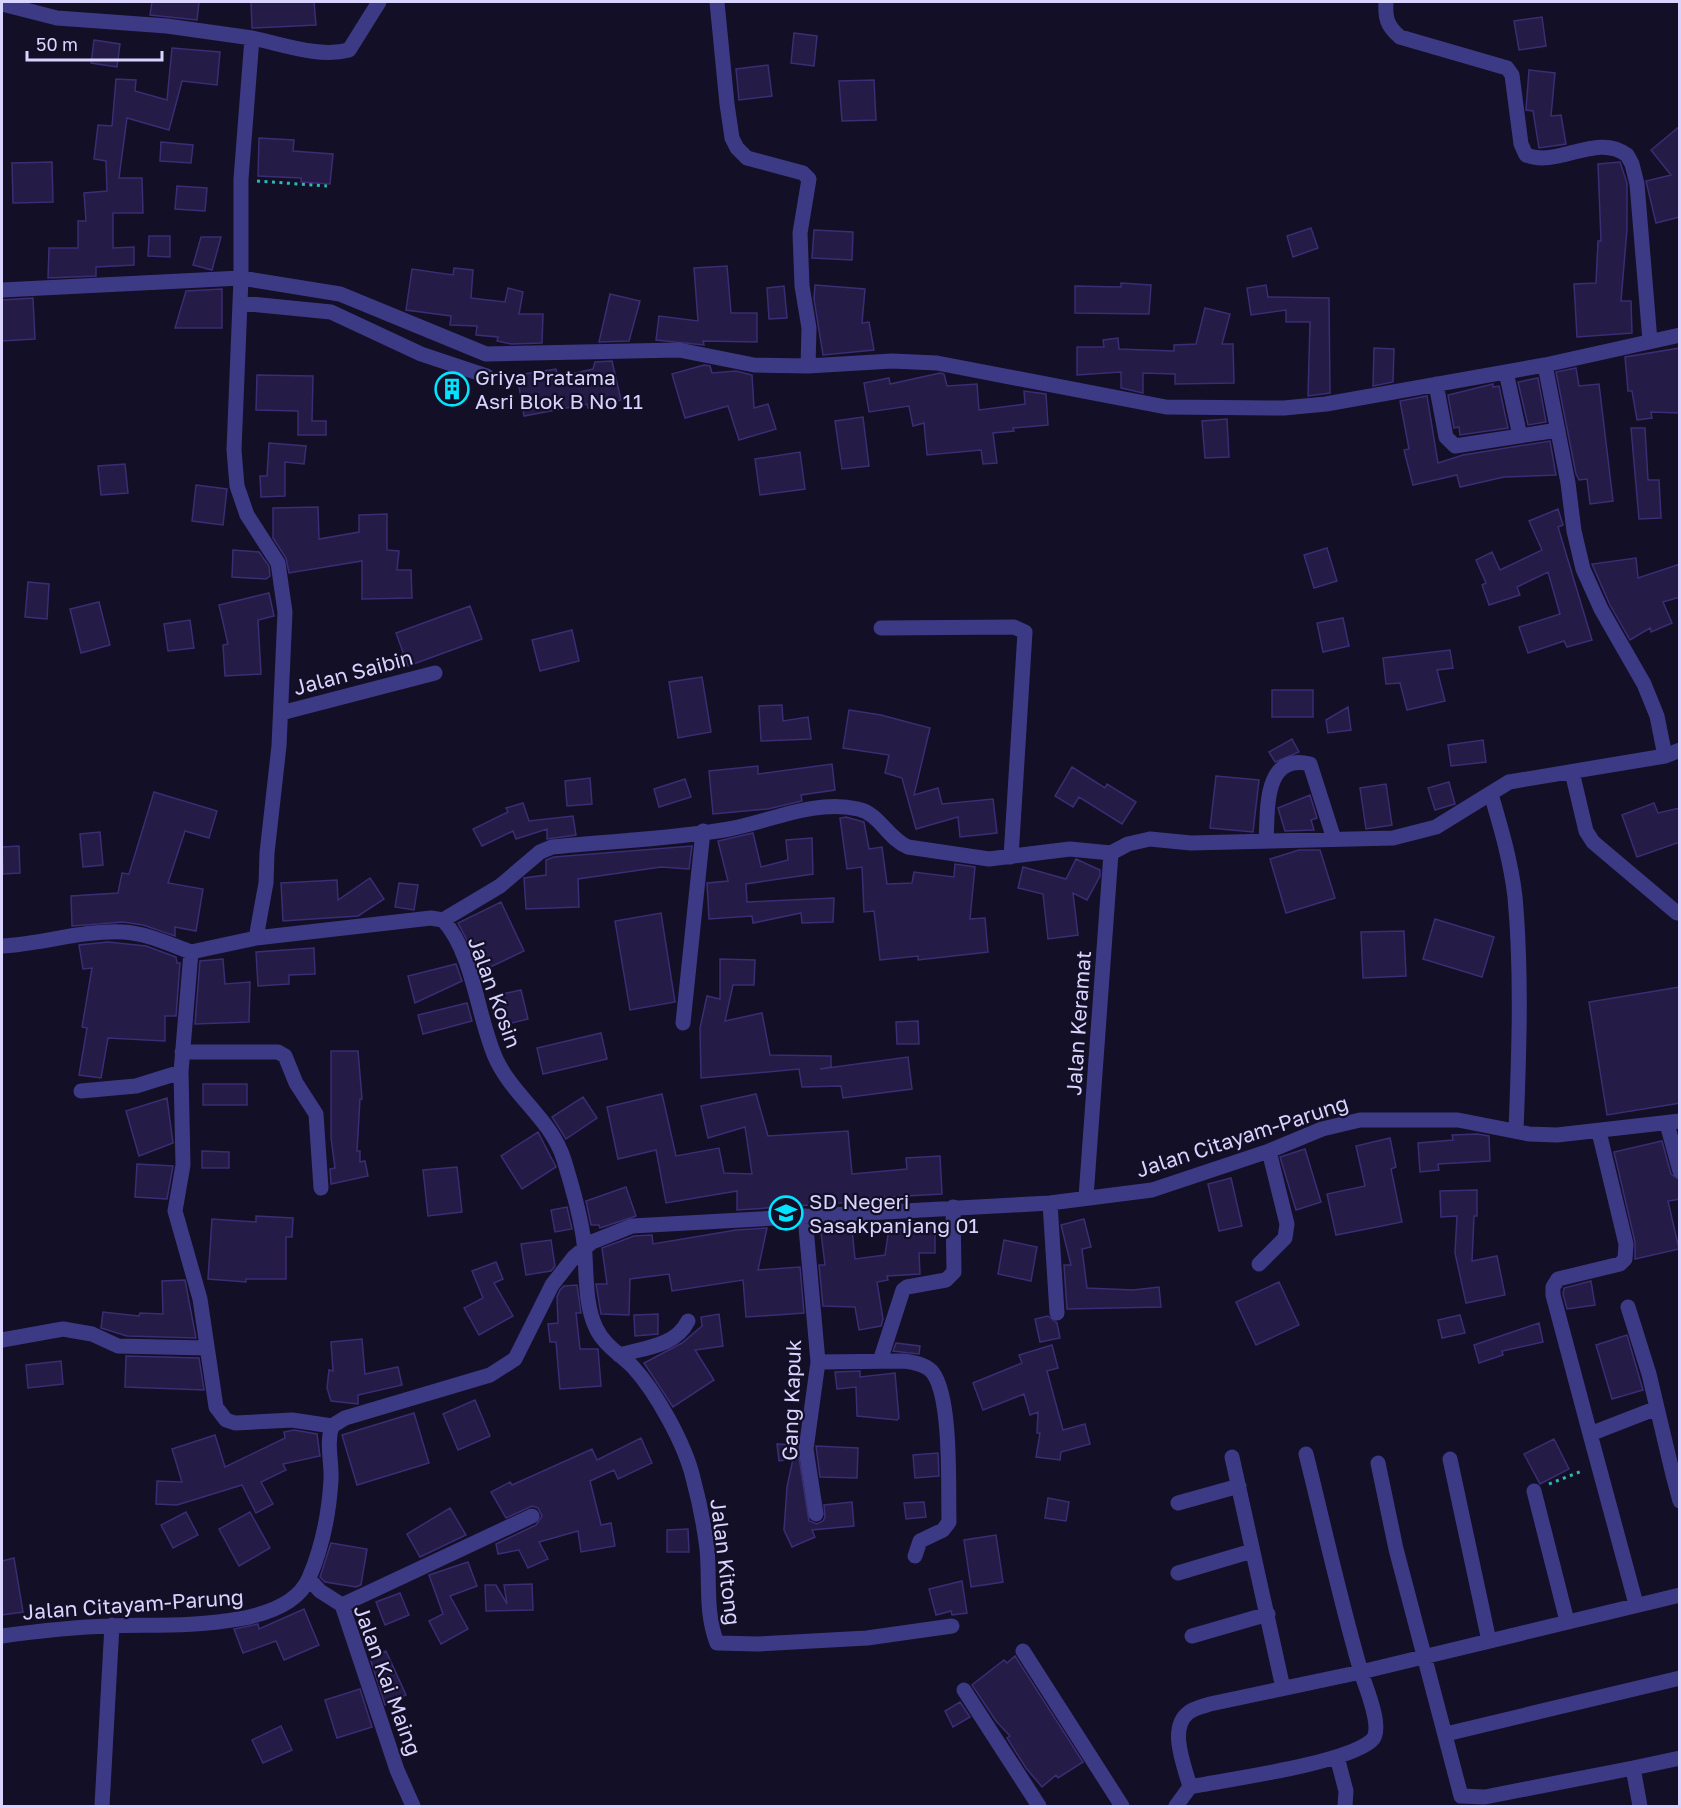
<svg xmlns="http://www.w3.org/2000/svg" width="1681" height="1808" viewBox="0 0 1681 1808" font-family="'Golos Text',sans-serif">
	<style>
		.building { fill: #241b47; stroke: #3b2d73; stroke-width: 1.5 }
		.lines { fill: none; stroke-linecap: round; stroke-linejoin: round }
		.path { stroke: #2fb8b0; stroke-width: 3; stroke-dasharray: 3 4.5; stroke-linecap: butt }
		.minor { stroke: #3d3a85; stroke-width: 15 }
		.labels { text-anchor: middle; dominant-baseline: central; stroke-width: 4.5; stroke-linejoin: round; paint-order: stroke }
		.poi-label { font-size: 21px; fill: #d9d4ff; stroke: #130f26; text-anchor: start }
		.street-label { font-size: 21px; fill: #d9d4ff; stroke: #130f26 }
	</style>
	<rect width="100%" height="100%" fill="#130f26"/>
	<!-- building -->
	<path class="building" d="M152,2H199L197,20L150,15Z
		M251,2H314L316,25L252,28Z
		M1542,17L1546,46L1519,50L1514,21Z
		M794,33L817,36L814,66L791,63Z
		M94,40L120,44L117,67L91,63Z
		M172,48L220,52L217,85L182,81L169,130L127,118L119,178H142L143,213H113V248L134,247V265L96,267V276L48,278L49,248H78V221H86L84,193L107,191L106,161L94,159L98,125L112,126L116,79L136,80L135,91L167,100Z
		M768,65L772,96L739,100L736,69Z
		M1529,70L1555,73L1551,116L1561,115L1566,144L1539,148L1533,111L1526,110Z
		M874,80L876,120L842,121L839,81Z
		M1680,126V217L1656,223L1646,181L1671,175L1651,150Z
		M259,138L294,140L293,151L333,154L330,184L301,182V178L258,176Z
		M161,142L193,145L191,163L160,161Z
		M52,162L53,202L13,203L12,163Z
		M1620,162L1627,183V229L1621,301H1631L1632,333L1577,337L1574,284L1596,283L1598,241H1601L1598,164Z
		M177,186L207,188L205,211L175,209Z
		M1311,228L1318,248L1293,257L1287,236Z
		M814,230L853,232L852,260L812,258Z
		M149,236H170V257L148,256Z
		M201,237H221L212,270L193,265Z
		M727,266L731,313H757V342L703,341L704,345L656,340L659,316L698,321L694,268Z
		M454,268L473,270L471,298L505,302L508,288L523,292L519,314H543L542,343L511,344L497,341L498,337L476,335L477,326L450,325L451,316L406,310L412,269L453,275Z
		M1121,283L1151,285L1149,314L1075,313V286L1121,287Z
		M815,285L865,289L862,323L869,322L874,350L823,355L814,299Z
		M1266,285L1268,297L1329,298L1330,393L1308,396L1310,322H1286V310L1251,315L1247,288Z
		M784,286L787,318L769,319L767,288Z
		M222,289V328H175L186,291Z
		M610,294L640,301L629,341L599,342Z
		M33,298L35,339L2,341V300Z
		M1205,308L1230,314L1222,344H1233L1234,383L1175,384V374L1143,373V393L1121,388V372L1077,375V347H1104L1103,340L1118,338L1119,349L1174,351V345L1196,344Z
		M1374,348L1394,349L1393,382L1373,386Z
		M1680,348V413L1651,412L1652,418L1637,420L1632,391H1628L1625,357Z
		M612,361L621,400L588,408L587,404L524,416L517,375L556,369L558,377L593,369L595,362Z
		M704,365L710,366L712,373L736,371L752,375L754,408L768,404L776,429L739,440L728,406L685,418L672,374Z
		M1576,368L1579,386L1599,384L1613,501L1590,504L1587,479L1579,480L1576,474L1556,372Z
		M448,373L462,378L457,404L442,402Z
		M940,373L944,374L947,386L977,384L979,410L1025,404L1024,391L1046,394L1048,425L1013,428L1014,431L993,433L997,463L983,464L981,450L927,455L924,423L913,426L909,406L869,412L864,383L889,378L890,384Z
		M257,375L313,376L312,421H326V435H298V411L256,410Z
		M1538,378L1546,422L1528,425L1518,382Z
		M1493,384V387L1499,386L1508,428L1460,435L1459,427L1454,428L1448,395Z
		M1427,396L1438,463L1463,455L1550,441L1556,475L1504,477L1460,487L1457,475L1413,485L1404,450L1409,449L1400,401Z
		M863,417L869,466L842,469L835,421Z
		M1227,419L1229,457L1205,458L1202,421Z
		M1631,428H1645L1648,480H1659L1661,518L1639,519Z
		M269,443L306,446L304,464L285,462V496L261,497L260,476H267Z
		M800,452L805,489L760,495L755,459Z
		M125,464L128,493L101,495L98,466Z
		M196,485L227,489L223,525L192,521Z
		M318,507L319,539L359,532V515L387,514V550L399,551L397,570H411L412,598L362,599V561L289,573L286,558L273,538V508Z
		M1558,509L1563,525L1558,527L1592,640L1567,647L1564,641L1528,653L1519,627L1560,614L1548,572L1517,587L1520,595L1489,605L1482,585L1486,583L1476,560L1492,552L1500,570L1542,550L1529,521Z
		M1327,548L1337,581L1314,588L1304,555Z
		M233,550L259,552L269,566L270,576L266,579L232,577Z
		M1636,558L1638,578L1680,564V597L1663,602L1672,623L1651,632L1650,628L1630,640L1610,605L1592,564Z
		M28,582L49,584L47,619L25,617Z
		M269,593L274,616L258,620L261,674L225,676L223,645L228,644L219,605Z
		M99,602L110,645L81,653L70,609Z
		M470,606L482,639L408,666L396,633Z
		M1343,618L1349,646L1323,652L1317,623Z
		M190,620L194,648L168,651L164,624Z
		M572,630L579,661L540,671L532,640Z
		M1450,650L1453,668L1437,670L1445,701L1407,710L1400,683L1386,684L1383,658Z
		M702,677L711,732L678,738L669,682Z
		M1272,690H1313V717H1272Z
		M782,705L783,721L808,717L811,739L761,741L759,706Z
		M1348,707L1351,730L1328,733L1326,720Z
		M849,710L881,715L930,728L914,795L938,788L942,804L993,799L997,833L960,837L958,817L916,829L902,778L885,773L889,755L843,748Z
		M1292,739L1299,752L1275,762L1269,752Z
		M1483,740L1486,762L1451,766L1448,745Z
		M832,764L835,790L801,795L802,801L768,809L713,814L709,771L758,766V774Z
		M1072,767L1105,788L1107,784L1136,802L1122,824L1079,797L1073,807L1055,796Z
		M1216,776L1259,780L1253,832L1210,828Z
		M590,778L592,804L567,806L565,781Z
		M685,779L691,797L659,807L654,789Z
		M1449,782L1455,804L1435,810L1428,788Z
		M1386,784L1392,825L1366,829L1360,788Z
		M154,792L217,811L209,838L185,831L168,883L203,889L196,931L175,927V936L143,925L123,922L72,926L71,896L118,893L122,873L129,874Z
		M1310,795L1317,818L1311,820L1314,830L1285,831L1278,808Z
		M523,803L529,821L573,816L576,835L547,839V829L516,839L513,831L482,846L473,829L508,812L506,808Z
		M1654,803L1658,813L1680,808V842L1637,857L1622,815Z
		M846,817L864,822L869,849L882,847L887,884L912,883L914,872L954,877L955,864L975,867L970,919L985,918L988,952L918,960V956L880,960L874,911L864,912L862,867L847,869L840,818Z
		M100,832L103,865L83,867L80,834Z
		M753,833L761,867L788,860L786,840L812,838L813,874L746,884L747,902L834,898L833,922L802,923L801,913L753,923L752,916L709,919L707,883L728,881L718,841Z
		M19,846L20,873L3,874L2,847Z
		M692,846L689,869L661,867L578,879L579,907L526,909L524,878L546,875V860L554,857Z
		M1299,850H1320L1335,898L1286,913L1270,859Z
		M1076,859L1100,870V876L1087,900L1073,893L1078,935L1048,939L1043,894L1018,888L1023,867L1066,879Z
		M370,878L384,899L358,916L283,921L281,883L337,880L338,900Z
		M399,883L418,885L414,910L395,907Z
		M501,902L524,951L480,972L470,946L458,923Z
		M661,913L675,1002L630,1010L615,921Z
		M1435,919L1494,937L1482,977L1423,959Z
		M1404,931L1406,976L1363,978L1361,932Z
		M108,942L146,946L176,957L177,963H180L176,1016H165V1041L108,1038L101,1078L79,1075L87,1028L82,1027L92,968L83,969L79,945Z
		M314,948L315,974L289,975V984L258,986L256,952Z
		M223,959L225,984L250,982L249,1022L195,1024L200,961Z
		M720,959L755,960L754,985H733L725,1021L762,1013L770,1055L831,1056V1067L820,1069L908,1057L912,1089L843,1098L841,1086L802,1087L799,1069L701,1078L700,1028L707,996L720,999Z
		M456,964L462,981L415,1003L408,976Z
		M1680,987V1103L1607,1115L1589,1002Z
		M521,990L528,1019L504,1025L497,995Z
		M467,1003L472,1021L423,1034L418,1015Z
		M918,1021L919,1044H897L896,1022Z
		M601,1033L607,1059L543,1074L537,1048Z
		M331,1051H358L362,1099H360L357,1151H360V1162L365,1161L368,1176L331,1184L330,1169L335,1168L331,1138Z
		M203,1084H247V1105H203Z
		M662,1094L676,1156L719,1148L724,1173L752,1174L745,1127L708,1138L701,1106L756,1094L768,1136L848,1131L852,1174L907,1169L906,1158L940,1156L942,1194L854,1199V1202L737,1210V1191L666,1203L656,1150L618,1159L607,1107Z
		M583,1097L597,1118L566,1139L552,1117Z
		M167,1098L173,1143L139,1156L126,1111Z
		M538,1132L556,1167L522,1189L501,1156Z
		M1477,1134L1489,1136L1490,1161L1438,1164L1439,1170L1420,1172L1418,1143L1453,1140L1452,1135Z
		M1390,1138L1396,1167L1391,1169L1402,1222L1336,1235L1327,1194L1365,1186L1356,1146Z
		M1662,1141L1671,1174L1680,1180V1199L1668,1201L1679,1249L1635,1259V1242L1614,1152Z
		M1305,1149L1321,1202L1296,1210L1280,1157Z
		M202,1151L229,1152V1168H202Z
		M137,1164L173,1166L167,1199L135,1197Z
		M457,1167L462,1212L428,1216L423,1170Z
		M1231,1178L1242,1226L1219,1231L1208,1184Z
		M626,1187L636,1216L600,1228L599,1225H591L586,1201Z
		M1477,1190V1216H1474L1472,1261L1497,1256L1505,1295L1466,1303L1455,1253L1457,1216L1441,1217L1440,1191Z
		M567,1207L572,1229L555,1232L551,1210Z
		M256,1216L293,1218L292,1237H286V1279H246V1282L208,1279L212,1219L256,1222Z
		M1084,1219L1091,1247L1082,1249L1087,1288L1133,1290L1159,1287L1161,1307L1067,1309L1064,1265H1071L1061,1225Z
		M935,1227V1253H919L920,1274L887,1276L888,1280L877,1282L883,1319L881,1326L859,1330L855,1307L823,1306L819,1265H825L821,1233L852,1229L855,1259L885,1255L889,1228L914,1231V1228Z
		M767,1228L758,1270L800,1267L804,1313L746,1317L743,1280L672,1291L669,1274L630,1279L629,1315L601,1314L596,1284H607L602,1248L634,1236L652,1235L653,1244L736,1230Z
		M551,1240L555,1266L551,1271L526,1275L521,1244Z
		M1004,1240L1037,1247L1031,1281L998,1274Z
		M496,1262L503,1279L494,1283L513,1316L479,1335L464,1308L483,1298L472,1271Z
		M185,1280L196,1338L127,1336L101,1328L103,1312L139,1316L140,1313L163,1314L162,1281Z
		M1591,1281L1595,1305L1567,1309L1563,1294L1564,1288Z
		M1279,1282L1299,1325L1256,1345L1236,1302Z
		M577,1285L581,1313H576L580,1349H598L601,1386L560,1389L556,1342H550L548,1324L558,1323L557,1297L560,1290L564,1286Z
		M658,1314V1334L635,1336L634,1315Z
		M719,1314L723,1346L695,1350L714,1380L673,1407L644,1363L682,1343L702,1326L701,1317Z
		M1460,1315L1465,1333L1442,1338L1438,1320Z
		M1048,1316L1057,1323L1060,1338L1040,1342L1035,1319Z
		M1539,1323L1543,1342L1502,1351L1503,1355L1479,1363L1474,1345Z
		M1627,1335L1643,1390L1612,1399L1596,1345Z
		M362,1339L365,1374L398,1367L402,1385L358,1395V1404L331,1401L327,1388L329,1370L333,1371L331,1342Z
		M896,1343L920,1346L919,1354L893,1351Z
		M1052,1345L1058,1368L1047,1371L1063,1430L1085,1424L1090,1444L1061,1452L1060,1460L1036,1457L1040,1433H1037L1038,1412L1030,1415L1024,1394L983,1410L973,1383L1022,1363L1019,1355Z
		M126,1356L199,1358L204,1390L125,1387Z
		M61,1361L63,1384L28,1388L26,1365Z
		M860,1371V1377L895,1373L899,1418L897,1420L857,1416L856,1387L837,1389L835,1372Z
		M475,1400L490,1436L458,1450L443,1414Z
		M414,1413L429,1463L357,1485L342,1435Z
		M294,1430L317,1434L320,1456L283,1464L286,1470L261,1482L273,1504L256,1513L242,1485L177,1505L156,1504L157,1481L182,1482L172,1449L215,1435L225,1467L285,1438L284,1432Z
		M641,1438L652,1463L618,1479L614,1470L590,1481L601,1525L611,1523L615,1546L581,1552L578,1531L539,1542L548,1559L528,1568L519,1550L498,1554L496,1544L536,1525L542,1516L538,1508L532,1506L506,1518L491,1492L510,1482L512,1485L592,1449L597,1460Z
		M1554,1439L1569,1469L1540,1484L1524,1454Z
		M777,1444L797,1445L809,1521L817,1524L823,1521L825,1517L824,1505L852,1502L854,1526L812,1530L815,1537L792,1547L784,1530L787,1487L793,1459L779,1461Z
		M816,1446L858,1448L857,1478L820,1477Z
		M938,1453L939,1476L915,1478L913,1455Z
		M1048,1498L1069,1502L1066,1521L1045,1518Z
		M924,1502L926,1517L906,1519L904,1503Z
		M450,1508L466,1535L420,1557L407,1534Z
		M186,1512L198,1535L173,1548L161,1525Z
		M250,1512L270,1548L239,1566L219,1529Z
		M688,1529L689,1552H667V1530Z
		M996,1535L1003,1582L971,1587L964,1540Z
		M331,1543L367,1549L361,1585L356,1587L325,1582L320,1577Z
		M14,1558L23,1612L2,1615V1561Z
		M468,1562L477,1586L450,1596L468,1629L441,1644L429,1621L443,1614L429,1575Z
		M962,1581L967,1613L952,1615L951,1611L936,1615L929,1589Z
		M532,1584L533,1610L486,1611L485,1585H496L507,1604L504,1585Z
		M400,1593L409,1615L385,1625L376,1602Z
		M304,1609L319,1645L284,1660L276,1641L243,1653L234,1629L258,1624L259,1629Z
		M386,1651L406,1695L385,1705L370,1658Z
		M1015,1656L1083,1762L1058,1778L1056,1775L1042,1787L1026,1768L1007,1738L1010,1736L996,1721L972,1685L1004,1660L1007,1663Z
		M360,1689L372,1727L337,1738L325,1700Z
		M960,1702L970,1717L953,1727L945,1711Z
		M281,1726L292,1750L263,1763L252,1740Z"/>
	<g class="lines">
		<!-- path -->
		<path class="path" d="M257,181L327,186
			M1549,1484L1582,1471"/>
		<!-- minor -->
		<path class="minor" d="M379,2L349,50C319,58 282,44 252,38L241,179V278L340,294L486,354L679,350L754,365L808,366L892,361L937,363L1166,407L1284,408L1326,404L1545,365L1680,335
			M717,2L727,104L732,138L737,148L747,158L803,173L809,179L800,233L802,286L809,328L808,366
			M1386,2C1385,18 1387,26 1400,37L1507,68L1512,75L1521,144L1526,155C1558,168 1597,132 1627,155L1632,164L1637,184L1650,341
			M2,4L57,18L167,26L252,38
			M2,290L241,278L234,450L237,486L247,515L278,563L285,612L279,746L267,853L266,883L256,938
			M240,303L331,312L421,354L487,376
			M1545,365L1568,483L1574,531L1583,569L1601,609L1644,684L1657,716L1665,756
			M1506,372L1520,436
			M1436,384L1446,437L1455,446L1558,430
			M881,628L1014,627L1025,632L1011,857
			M281,713L435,673
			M1572,772L1586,831L1593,842L1677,913
			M1491,794C1501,828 1511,862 1515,897C1522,974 1519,1054 1516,1131
			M1266,841C1268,810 1263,753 1310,764L1334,839
			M443,920L500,886L540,852L552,847C608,841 674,839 729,829C771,821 815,799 858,809C879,813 888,839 908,847L989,859L1070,849L1111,853L1128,844L1150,839L1191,843L1393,838L1436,827L1509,782L1665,756L1680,750
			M2,946C42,944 82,930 123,932C146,933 169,944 191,952
			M683,1023L703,831
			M182,1052H278L285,1056L296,1083L316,1114L321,1188
			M81,1091L136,1086L181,1072
			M1667,1124L1680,1171
			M1086,1197L1111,853
			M1050,1203L1057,1313
			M805,1216L818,1362L806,1449L816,1514
			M1259,1264L1285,1238L1287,1224L1269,1151
			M1628,1307L1649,1374L1673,1475
			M2,1340L63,1329L92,1334L118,1346L206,1348
			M619,1355C644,1348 676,1346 688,1321
			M880,1361L903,1290L907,1287L946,1280L954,1272L953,1207
			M818,1362L903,1361C913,1362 927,1365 933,1373C952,1399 948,1489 949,1522L943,1530L920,1541L915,1556
			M332,1426L292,1420L235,1423L226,1420L216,1407L200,1299L175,1211L183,1165L181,1072L191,952L256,938L431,918L443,920C474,954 477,1017 496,1059C513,1096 552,1120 564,1160C572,1186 581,1216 584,1243C587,1270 584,1303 596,1328C604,1345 620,1354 633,1367C656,1392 685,1444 693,1478C699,1500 704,1525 707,1549C710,1580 705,1613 717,1643L758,1644L867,1638L952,1626
			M1590,1434L1553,1295V1287L1558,1279L1620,1264L1625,1259L1626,1244L1599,1132
			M1232,1457L1283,1688
			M1450,1459L1489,1641
			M1378,1463L1396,1549L1461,1796L1485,1797L1633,1768L1640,1806
			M1680,1473L1673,1475L1680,1501
			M1534,1491L1567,1621
			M1178,1503L1239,1486
			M1178,1573L1252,1551
			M309,1579L320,1591L342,1605L397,1770L413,1806
			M1636,1604L1590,1434L1657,1408
			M342,1605L532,1516
			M2,1636C38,1631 74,1627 110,1626C161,1623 285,1634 309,1578C322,1548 329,1513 331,1480C332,1463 326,1443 332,1426L345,1418L490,1375L515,1359L552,1285L574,1257L592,1242L632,1226L1050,1203L1152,1190L1269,1151L1322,1129L1360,1120H1458L1529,1134L1557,1135L1680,1121
			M1192,1636L1268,1614
			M1023,1651L1122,1806
			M964,1690L1039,1806
			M1446,1734L1680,1678
			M1337,1757L1346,1791L1345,1806
			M1633,1768L1680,1758
			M1190,1787C1230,1779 1343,1764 1371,1741C1385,1730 1365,1686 1361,1672C1340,1600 1324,1526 1306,1454
			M102,1806L112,1625
			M1176,1806L1190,1787C1185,1767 1168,1729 1188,1713C1193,1708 1204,1706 1210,1704L1361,1672L1680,1595"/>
	</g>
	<!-- icons -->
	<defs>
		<symbol id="building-ring" viewBox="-11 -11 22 22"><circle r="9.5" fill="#130f26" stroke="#00e5ff" stroke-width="1.5"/><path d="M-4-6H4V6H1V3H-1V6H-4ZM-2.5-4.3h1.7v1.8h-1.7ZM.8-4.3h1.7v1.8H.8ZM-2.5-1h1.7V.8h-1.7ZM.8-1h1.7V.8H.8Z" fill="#00e5ff"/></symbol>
		<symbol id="school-ring" viewBox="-11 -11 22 22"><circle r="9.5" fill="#130f26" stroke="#00e5ff" stroke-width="1.5"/><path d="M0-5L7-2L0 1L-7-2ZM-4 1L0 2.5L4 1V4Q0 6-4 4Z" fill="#00e5ff"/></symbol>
	</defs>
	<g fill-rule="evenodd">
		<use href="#building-ring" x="433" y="370" width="38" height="38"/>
		<use href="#school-ring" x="767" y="1194" width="38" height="38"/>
	</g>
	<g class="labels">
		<!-- poi labels -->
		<g class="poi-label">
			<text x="475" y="377">Griya Pratama<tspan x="475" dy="24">Asri Blok B No 11</tspan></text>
			<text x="809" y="1201">SD Negeri<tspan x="809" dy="24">Sasakpanjang 01</tspan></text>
		</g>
		<!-- street labels -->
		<g class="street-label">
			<text transform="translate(353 672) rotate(-15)">Jalan Saibin</text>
			<text transform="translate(495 992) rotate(70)">Jalan Kosin</text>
			<text transform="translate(1078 1023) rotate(-86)">Jalan Keramat</text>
			<text transform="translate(1242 1136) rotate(-18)">Jalan Citayam-Parung</text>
			<text transform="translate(791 1400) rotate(-88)">Gang Kapuk</text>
			<text transform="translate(726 1562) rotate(83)">Jalan Kitong</text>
			<text transform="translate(133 1604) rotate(-4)">Jalan Citayam-Parung</text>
			<text transform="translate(388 1680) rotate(70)">Jalan Kai Maing</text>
		</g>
	</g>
	<!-- border -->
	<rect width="1681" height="1808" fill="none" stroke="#d9d4ff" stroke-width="6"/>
	<!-- scale -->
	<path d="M27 51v9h135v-9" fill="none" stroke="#d9d4ff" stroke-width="3"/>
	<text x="36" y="51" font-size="18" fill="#d9d4ff" stroke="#130f26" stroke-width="4.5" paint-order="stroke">50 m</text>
</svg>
